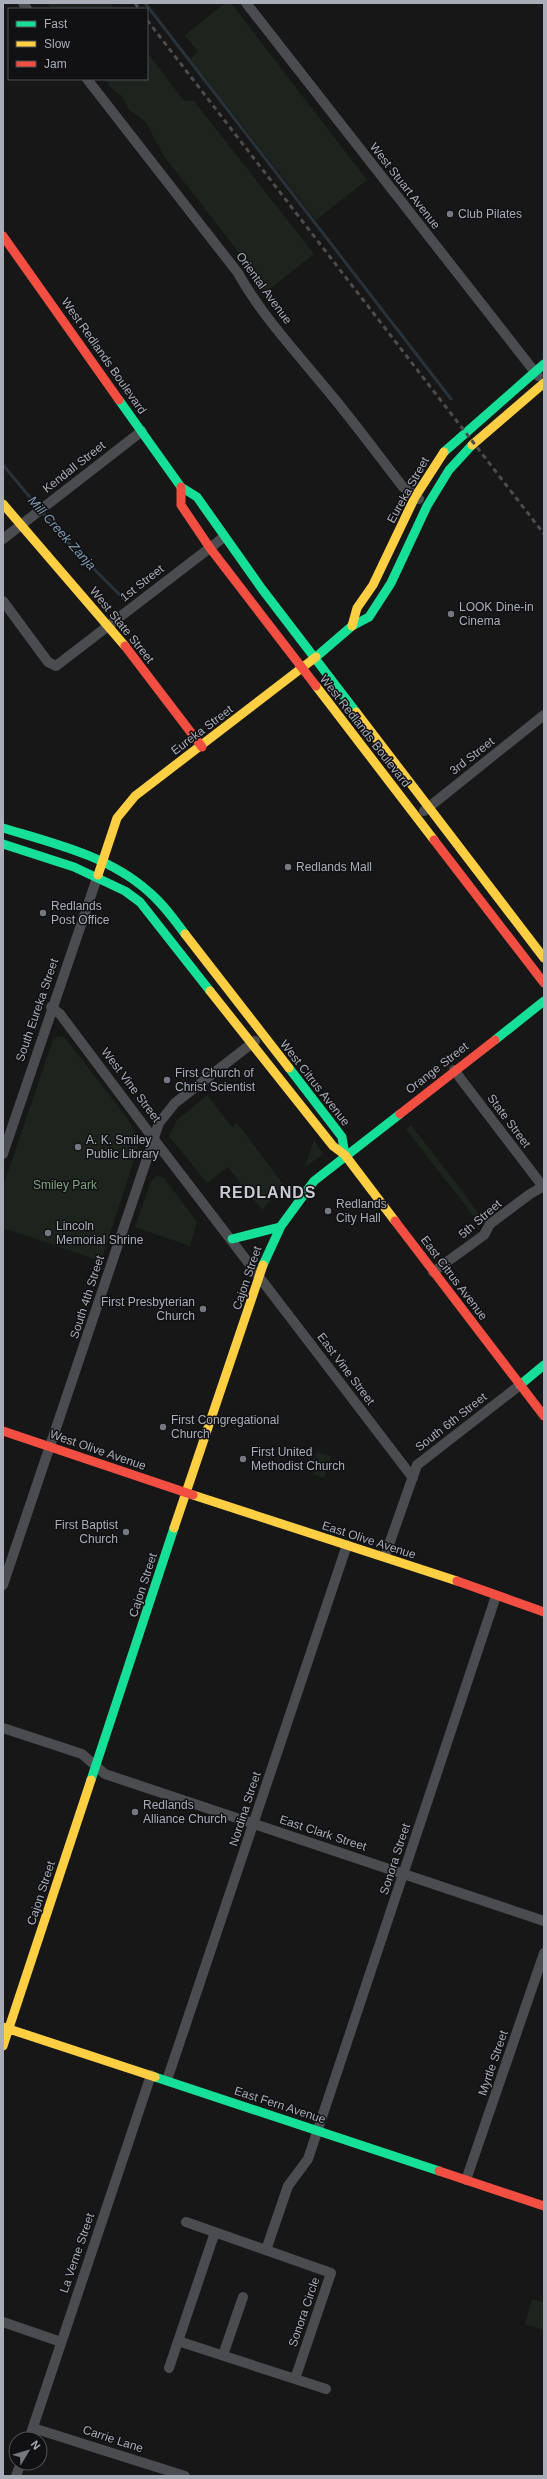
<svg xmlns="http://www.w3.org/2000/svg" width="547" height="2479" viewBox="0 0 547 2479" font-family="Arial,sans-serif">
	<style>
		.green { fill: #1d241e }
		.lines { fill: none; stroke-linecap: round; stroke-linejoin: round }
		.stream { stroke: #2a3239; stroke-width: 3 }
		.street { stroke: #4b4c50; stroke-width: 10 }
		.fast { stroke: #16e098; stroke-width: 9 }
		.slow { stroke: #ffcf43; stroke-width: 9 }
		.jam { stroke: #f24e42; stroke-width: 9 }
		.rail { stroke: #4b4c4f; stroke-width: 3; stroke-dasharray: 5 4; stroke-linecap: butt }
		.poi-dot { fill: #757880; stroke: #111113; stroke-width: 1.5 }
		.labels { text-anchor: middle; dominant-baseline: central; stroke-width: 3; stroke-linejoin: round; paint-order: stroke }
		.street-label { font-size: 12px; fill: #a8adb8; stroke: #111113 }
		.poi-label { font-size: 12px; fill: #a8adb8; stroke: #111113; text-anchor: start }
		.park-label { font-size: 12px; fill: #7fa381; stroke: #111113 }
		.water-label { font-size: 13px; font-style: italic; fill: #7f9bb3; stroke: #111113 }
		.district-label { font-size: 16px; font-weight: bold; letter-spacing: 1px; fill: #c9ccd4; stroke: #111113 }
	</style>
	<rect width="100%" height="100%" fill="#171717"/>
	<!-- green -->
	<path class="green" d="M47,3H110L114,9H52Z
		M225,3H231L367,180L316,220L190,59L198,52L185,35Z
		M147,52L184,101H194L314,254L262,295L247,263L164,156L145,121L129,110L122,96L111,88L105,79H147Z
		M58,1036L65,1038L126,1116L140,1142L101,1261L3,1228V1186L53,1040Z
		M207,1095L232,1127L237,1123L283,1184L262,1210L228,1167L207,1183L169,1136L177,1120Z
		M411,1125L462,1191L464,1190L463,1193L483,1219L478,1222L406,1129Z
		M314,1140L323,1154L305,1167Z
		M157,1176L164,1178L197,1222L190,1246L135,1227L151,1181Z
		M317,1452L331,1456L324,1478L313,1474L318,1459L315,1458Z
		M532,2299L544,2303V2330L525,2324Z"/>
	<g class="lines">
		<!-- stream -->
		<path class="stream" d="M145,3L451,399
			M3,465L70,545L124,599"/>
		<!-- street -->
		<path class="street" d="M23,3L27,9
			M246,3L538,376
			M87,79L238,273C262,316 297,353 328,391C354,422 378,455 403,487L419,499
			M3,539L142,431
			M3,601L48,662L56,666L224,537
			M424,811L544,715
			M51,1007L60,1014L153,1138L413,1478
			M454,1070L544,1188
			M3,1154L98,875
			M433,1272L484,1235L490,1224L530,1194L544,1186
			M385,1556L417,1465L520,1385
			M3,1585L159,1123L175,1103L255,1041
			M3,1728L82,1754L105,1774L544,1921
			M167,2080L347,1545
			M466,2180L544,1953
			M186,2222L331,2273L295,2379
			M266,2250L288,2186L308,2159L496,1596
			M3,2322L61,2342
			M178,2341L326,2389
			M223,2355L243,2297
			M169,2368L215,2232
			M33,2428L185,2476
			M29,2439L151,2075
			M16,2476L21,2463"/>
		<!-- fast -->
		<path class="fast" d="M119,400L181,487L197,497L262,589L356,712
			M444,452L544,364
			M316,657L352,626L369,617L391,583L427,506L449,470L472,445
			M3,828C53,843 109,856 149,892C163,904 174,919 185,934
			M3,844L74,867L125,891L140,902L210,991
			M495,1040L544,1001
			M289,1068L342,1137L345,1155
			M232,1239L280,1227
			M263,1265L281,1226L314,1181L400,1114
			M520,1385L544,1365
			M91,1780L174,1528
			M155,2077L439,2171"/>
		<!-- slow -->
		<path class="slow" d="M472,445L544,383
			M3,504L125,646
			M352,626L357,608L373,585L415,497L444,452
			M316,686L434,840
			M356,712L544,958
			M98,875L117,818L135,796L316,657
			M185,934L289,1068
			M210,991L333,1146L345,1155L395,1221
			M193,1495L457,1581
			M174,1528L263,1265
			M3,2027L155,2077
			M3,2046L91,1780"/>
		<!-- jam -->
		<path class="jam" d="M3,236L119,400
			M181,487V505L210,548L316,686
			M125,646L202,747
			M434,840L544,983
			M400,1114L495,1040
			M395,1221L544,1416
			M3,1431L193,1495
			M457,1581L544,1612
			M439,2171L544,2206"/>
		<!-- rail -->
		<path class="rail" d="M135,3L139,9
			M147,20L544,534"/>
	</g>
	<!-- markers -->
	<g class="poi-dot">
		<circle cx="450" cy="214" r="4"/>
		<circle cx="451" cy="614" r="4"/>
		<circle cx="288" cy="867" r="4"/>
		<circle cx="43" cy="913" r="4"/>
		<circle cx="167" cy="1080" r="4"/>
		<circle cx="78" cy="1147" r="4"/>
		<circle cx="328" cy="1211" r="4"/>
		<circle cx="48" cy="1233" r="4"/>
		<circle cx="203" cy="1309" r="4"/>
		<circle cx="163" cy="1427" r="4"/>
		<circle cx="243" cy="1459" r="4"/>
		<circle cx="126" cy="1532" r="4"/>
		<circle cx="135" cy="1812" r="4"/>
	</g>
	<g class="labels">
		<!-- street labels -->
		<g class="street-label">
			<text transform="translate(405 186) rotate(52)">West Stuart Avenue</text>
			<text transform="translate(264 288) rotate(54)">Oriental Avenue</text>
			<text transform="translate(104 356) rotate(55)">West Redlands Boulevard</text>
			<text transform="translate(74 467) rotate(-38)">Kendall Street</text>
			<text transform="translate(408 490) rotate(-61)">Eureka Street</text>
			<text transform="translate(142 583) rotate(-38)">1st Street</text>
			<text transform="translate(122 625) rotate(51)">West State Street</text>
			<text transform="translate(202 730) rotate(-37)">Eureka Street</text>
			<text transform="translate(365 731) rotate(52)">West Redlands Boulevard</text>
			<text transform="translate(472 756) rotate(-38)">3rd Street</text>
			<text transform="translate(37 1010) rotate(-71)">South Eureka Street</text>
			<text transform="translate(437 1068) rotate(-38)">Orange Street</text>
			<text transform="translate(315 1083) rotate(52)">West Citrus Avenue</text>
			<text transform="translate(131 1085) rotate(53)">West Vine Street</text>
			<text transform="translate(509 1121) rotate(53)">State Street</text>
			<text transform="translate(480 1219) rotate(-41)">5th Street</text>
			<text transform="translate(247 1278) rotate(-71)">Cajon Street</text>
			<text transform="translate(454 1278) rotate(53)">East Citrus Avenue</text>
			<text transform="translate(87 1297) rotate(-72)">South 4th Street</text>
			<text transform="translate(346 1369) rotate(53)">East Vine Street</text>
			<text transform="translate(451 1422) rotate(-38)">South 6th Street</text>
			<text transform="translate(98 1450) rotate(19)">West Olive Avenue</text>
			<text transform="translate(369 1540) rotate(18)">East Olive Avenue</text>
			<text transform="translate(143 1585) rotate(-72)">Cajon Street</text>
			<text transform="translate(245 1809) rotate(-72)">Nordina Street</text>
			<text transform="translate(323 1833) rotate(18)">East Clark Street</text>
			<text transform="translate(395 1859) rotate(-72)">Sonora Street</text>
			<text transform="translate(41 1893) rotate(-72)">Cajon Street</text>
			<text transform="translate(493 2063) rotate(-71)">Myrtle Street</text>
			<text transform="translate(280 2105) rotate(18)">East Fern Avenue</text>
			<text transform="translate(77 2253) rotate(-71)">La Verne Street</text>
			<text transform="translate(304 2312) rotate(-71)">Sonora Circle</text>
			<text transform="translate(113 2439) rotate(18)">Carrie Lane</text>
		</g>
		<!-- poi labels -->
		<g class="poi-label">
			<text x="458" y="214">Club Pilates</text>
			<text x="459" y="607">LOOK Dine-in<tspan x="459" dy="14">Cinema</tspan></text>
			<text x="296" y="867">Redlands Mall</text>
			<text x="51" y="906">Redlands<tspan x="51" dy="14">Post Office</tspan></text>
			<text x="175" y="1073">First Church of<tspan x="175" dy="14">Christ Scientist</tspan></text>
			<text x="86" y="1140">A. K. Smiley<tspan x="86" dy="14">Public Library</tspan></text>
			<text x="336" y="1204">Redlands<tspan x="336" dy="14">City Hall</tspan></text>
			<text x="56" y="1226">Lincoln<tspan x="56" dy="14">Memorial Shrine</tspan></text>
			<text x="195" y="1302" text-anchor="end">First Presbyterian<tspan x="195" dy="14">Church</tspan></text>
			<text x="171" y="1420">First Congregational<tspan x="171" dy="14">Church</tspan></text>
			<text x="251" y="1452">First United<tspan x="251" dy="14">Methodist Church</tspan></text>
			<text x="118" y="1525" text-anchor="end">First Baptist<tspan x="118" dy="14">Church</tspan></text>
			<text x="143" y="1805">Redlands<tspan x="143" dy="14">Alliance Church</tspan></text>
		</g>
		<!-- park labels -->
		<g class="park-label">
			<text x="65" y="1185">Smiley Park</text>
		</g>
		<!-- water labels -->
		<g class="water-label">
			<text transform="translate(62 533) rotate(48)">Mill Creek Zanja</text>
		</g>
		<!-- district labels -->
		<g class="district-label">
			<text x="268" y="1192">REDLANDS</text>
		</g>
	</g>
	<!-- border -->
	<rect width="547" height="2479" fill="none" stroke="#a8adb8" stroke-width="8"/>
	<!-- legend -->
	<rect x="8" y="8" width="140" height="72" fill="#111113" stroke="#4d4f55"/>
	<rect x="16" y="21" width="20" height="6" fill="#16e098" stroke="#4d4f55"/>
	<text x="44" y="28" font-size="12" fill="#a8adb8">Fast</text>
	<rect x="16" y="41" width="20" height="6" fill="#ffcf43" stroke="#4d4f55"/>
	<text x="44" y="48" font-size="12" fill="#a8adb8">Slow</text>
	<rect x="16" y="61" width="20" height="6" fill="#f24e42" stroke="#4d4f55"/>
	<text x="44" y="68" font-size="12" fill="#a8adb8">Jam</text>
	<!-- north arrow -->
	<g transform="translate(28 2451) rotate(52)"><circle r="19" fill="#111113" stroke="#4d4f55"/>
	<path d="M0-3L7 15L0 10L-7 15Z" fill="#757880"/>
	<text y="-6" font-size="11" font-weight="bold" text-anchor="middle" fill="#a8adb8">N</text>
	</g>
</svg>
